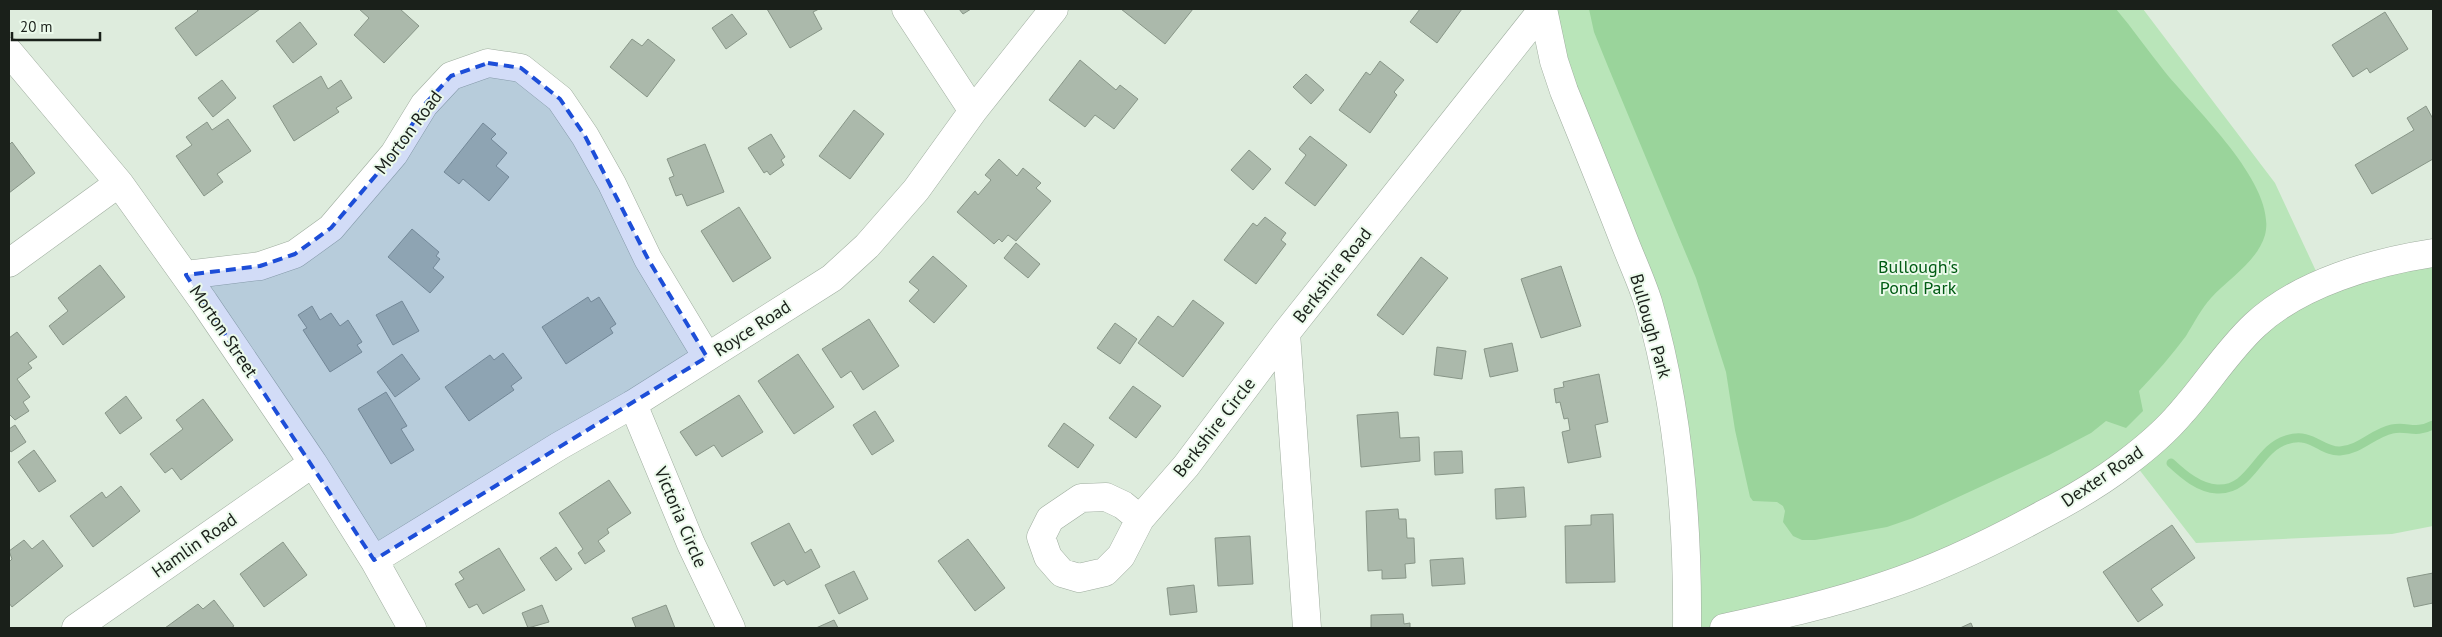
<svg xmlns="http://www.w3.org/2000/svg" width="2442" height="637" viewBox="0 0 2442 637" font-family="'PT Sans',sans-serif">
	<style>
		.green { fill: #b9e5b9 }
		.water { fill: #9ad49b }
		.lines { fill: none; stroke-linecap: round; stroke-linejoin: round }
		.stream { stroke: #9ad49b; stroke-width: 9 }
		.building { fill: #abb9ab; stroke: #889688 }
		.minor-casing { stroke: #9fad9f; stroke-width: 29 }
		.minor { stroke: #fff; stroke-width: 28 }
		.marked { fill: #1d4ed8; fill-opacity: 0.2; stroke: #1d4ed8; stroke-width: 4; stroke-dasharray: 10 6; stroke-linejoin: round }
		.labels { text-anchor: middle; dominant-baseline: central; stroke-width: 4; stroke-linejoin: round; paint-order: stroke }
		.street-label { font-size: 18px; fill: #1a201a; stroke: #ebfaeb }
		.park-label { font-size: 18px; fill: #005b13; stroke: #ebfaeb }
	</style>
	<rect width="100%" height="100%" fill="#deecdd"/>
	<!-- green -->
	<path class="green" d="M1543,9H2143L2275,183L2322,284L2433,253V526L2392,534L2196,543L2131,459L2013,531L1724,628H1687L1676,434Z"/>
	<!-- water -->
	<path class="water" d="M1589,9H2116C2133,29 2148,51 2165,72C2194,108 2278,185 2265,235C2257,262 2229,278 2211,298C2201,309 2194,323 2186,336C2172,355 2156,373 2139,391L2143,411L2126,428L2106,421L2091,433L2049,455L1913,518L1887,527L1815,540H1802L1793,536L1783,522L1785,511L1783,506L1777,502L1753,501L1750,497L1735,430L1726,372L1696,278L1609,69L1594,32Z"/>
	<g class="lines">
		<!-- stream -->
		<path class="stream" d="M2171,463C2184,475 2199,488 2217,489C2251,491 2257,449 2286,440C2312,431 2321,452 2340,451C2360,450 2373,433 2392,429C2408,426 2415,434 2433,425"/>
	</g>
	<!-- building -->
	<path class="building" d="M196,9H260L196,56L175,28L198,11Z
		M359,9H400L419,26L384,63L354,35L369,18Z
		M767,9H819L813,12L822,29L790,48Z
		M959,9H971L963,14Z
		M1121,9H1193L1165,44Z
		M1420,9H1462L1437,43L1410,22Z
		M2385,12L2408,49L2370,73L2367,68L2353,77L2332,45Z
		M732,14L747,34L726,49L712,28Z
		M300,22L317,44L293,63L276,41Z
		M632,39L642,46L648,39L675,60L647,97L610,67Z
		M1080,60L1116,90L1120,85L1138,99L1114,129L1095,115L1085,127L1049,100Z
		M1380,61L1404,80L1394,92L1397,95L1370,133L1339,110L1366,72L1370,75Z
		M1306,74L1324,90L1311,104L1293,87Z
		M321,76L328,89L341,80L352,98L336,108L339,112L294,141L273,106Z
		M222,80L236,98L213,117L198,98Z
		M2426,106L2433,119V159L2372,194L2355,165L2414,130L2407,118Z
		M854,110L884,134L850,179L819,156Z
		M228,119L251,151L217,174L223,182L204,196L176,156L192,145L186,137L207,122L212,130Z
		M483,123L496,134L491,139L507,153L496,166L509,177L489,201L463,179L459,184L444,172Z
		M771,134L785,157L781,160L784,165L770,175L767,171L764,173L748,148Z
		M1310,136L1347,165L1315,206L1285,183L1306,155L1299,149Z
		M12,142L35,173L9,193V145Z
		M705,144L724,192L687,206L682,194L676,196L669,178L674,176L667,159Z
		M1249,150L1271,169L1253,190L1231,170Z
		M999,159L1017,176L1023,168L1041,183L1036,188L1051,201L1016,241L1008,235L1002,242L999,239L994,244L957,212L975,191L978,195L991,180L985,175Z
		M739,207L771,258L733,282L701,231Z
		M1265,217L1286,233L1281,240L1286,244L1256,284L1224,260L1253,223L1257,226Z
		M412,229L439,252L436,256L440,259L433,268L444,277L430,293L388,257Z
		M1016,243L1040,264L1028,278L1004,258Z
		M933,256L967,286L934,323L909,301L919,290L909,282Z
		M1421,257L1448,278L1403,335L1377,315Z
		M100,265L125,297L63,345L49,326L68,311L58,298Z
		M1561,266L1581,326L1541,338L1521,279Z
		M588,297L591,302L599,297L616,324L610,328L613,333L566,364L542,327Z
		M1193,300L1224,323L1183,377L1138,343L1158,316L1173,327Z
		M402,301L419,331L393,345L376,315Z
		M312,306L320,320L331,313L340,326L348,320L362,342L357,345L362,352L330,372L303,330L307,328L298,315Z
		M869,319L899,366L863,390L851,371L841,378L822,349Z
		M1115,323L1137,339L1120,364L1097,348Z
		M17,332L37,357L28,363L32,368L17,379L30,397L23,402L29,411L15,420L9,414V338Z
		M1512,343L1518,371L1490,377L1484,349Z
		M1437,347L1466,351L1462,379L1434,375Z
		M503,353L522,378L511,386L514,390L469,421L445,387L490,355L494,360Z
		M402,354L420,379L395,397L377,372Z
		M798,354L834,407L794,434L758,381Z
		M1599,374L1608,422L1595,425L1601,457L1568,463L1562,432L1570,430L1568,418L1564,419L1560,402L1556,403L1554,389L1564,387L1563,382Z
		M1133,386L1161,406L1136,438L1109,418Z
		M386,392L407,426L401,429L414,450L391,464L358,409Z
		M739,395L763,432L722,457L714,445L696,456L680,432Z
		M126,396L142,418L120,434L105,413Z
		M203,399L233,440L181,480L172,468L165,473L150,454L183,429L176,420Z
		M875,411L894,441L872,455L853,425Z
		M1398,412L1400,438L1419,437L1420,461L1361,467L1357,415Z
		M1064,423L1094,445L1078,468L1048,446Z
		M15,425L26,442L11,452L9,449V429Z
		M34,450L56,481L39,492L18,462Z
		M1462,451L1463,473L1435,475L1434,452Z
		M609,480L631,513L607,529L609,533L598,541L605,551L585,564L578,553L583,549L559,513Z
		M121,486L140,511L93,547L70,516L102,492L106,498Z
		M1524,487L1526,517L1496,519L1495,489Z
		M1398,509L1399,519H1406L1407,538H1414L1415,563L1405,564L1406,578L1382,579V570L1368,571L1366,511Z
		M1613,514L1615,582L1566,583L1565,526L1591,525V515Z
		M789,523L805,553L811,549L820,567L787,585L784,580L774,586L751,543Z
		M2172,525L2195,558L2151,589L2163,605L2138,622L2103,572Z
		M1250,536L1253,584L1218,586L1215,538Z
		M968,539L1005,588L975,611L938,561Z
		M24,540L32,549L43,540L63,566L12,607L9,603V562L12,559L9,551Z
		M283,542L307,575L264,607L240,574Z
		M556,547L572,569L556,581L540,558Z
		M499,548L525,590L483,614L477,604L469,608L455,584L464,579L459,572Z
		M1463,558L1465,584L1432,586L1430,560Z
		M854,571L868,599L839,614L825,585Z
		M2433,573V603L2414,607L2407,578Z
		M1194,585L1197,612L1170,615L1167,588Z
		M214,600L234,626L231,628H165L198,604L203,609Z
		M542,605L549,622L528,628L522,613Z
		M666,605L675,628H636L632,618Z
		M1403,614L1404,624L1410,623V628H1371V615Z
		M834,620L838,628H816Z
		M1971,623L1973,628H1960Z"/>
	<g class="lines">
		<defs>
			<path id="minor" d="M906,9L973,111
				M1543,9L1554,61L1564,91C1584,140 1604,189 1623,238C1631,259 1641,280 1648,302C1679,408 1688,519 1687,628
				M9,52L119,183L204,302L313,463L374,560L412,628
				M9,263L119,183
				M186,275L260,266L295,254L331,228L394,154L424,105L451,76L488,63L521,68L560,99L585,136L612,184L648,259L707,357
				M633,404L691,544L731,628
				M1140,519L1123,505L1106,497L1081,498L1050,519L1041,537L1048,557L1062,573L1079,578L1105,572L1121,556L1140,519L1186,466L1286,333
				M374,560L559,446L633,404L832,278L867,246L916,190L973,111L1054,9
				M76,628L313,463
				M1307,628L1286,333L1543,9
				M1724,628C1777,616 1831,604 1884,586C1939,568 1991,543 2042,515C2071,500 2100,483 2126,463C2146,448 2165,432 2181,413C2207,384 2227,351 2255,325C2300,283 2374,262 2433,253"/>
		</defs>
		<!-- minor casing -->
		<use href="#minor" class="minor-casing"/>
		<!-- minor -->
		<use href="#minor" class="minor"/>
	</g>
	<!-- marked area -->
	<path class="marked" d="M488,63L521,68L560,99L585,136L648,259L707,357L374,560L186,275L260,266L295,254L331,228L394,154L424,105L451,76Z"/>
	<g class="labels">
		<!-- street labels -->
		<g class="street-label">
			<text transform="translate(408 132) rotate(-53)">Morton Road</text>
			<text transform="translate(1332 275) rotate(-52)">Berkshire Road</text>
			<text transform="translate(1651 326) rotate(74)">Bullough Park</text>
			<text transform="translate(752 328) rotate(-33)">Royce Road</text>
			<text transform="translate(224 331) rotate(56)">Morton Street</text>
			<text transform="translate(1214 427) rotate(-52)">Berkshire Circle</text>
			<text transform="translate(2102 476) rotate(-34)">Dexter Road</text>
			<text transform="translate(681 517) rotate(67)">Victoria Circle</text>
			<text transform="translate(194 545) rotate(-35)">Hamlin Road</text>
		</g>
		<!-- park labels -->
		<g class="park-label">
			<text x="1918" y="266">Bullough's<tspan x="1918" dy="21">Pond Park</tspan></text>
		</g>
	</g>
	<!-- border -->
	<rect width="2442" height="637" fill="none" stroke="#1a201a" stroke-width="20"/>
	<!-- scale -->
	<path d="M12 32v8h88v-8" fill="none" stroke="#1a201a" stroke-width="2.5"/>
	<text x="20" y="32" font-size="15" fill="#1a201a" stroke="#ebfaeb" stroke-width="4" paint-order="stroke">20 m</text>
</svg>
